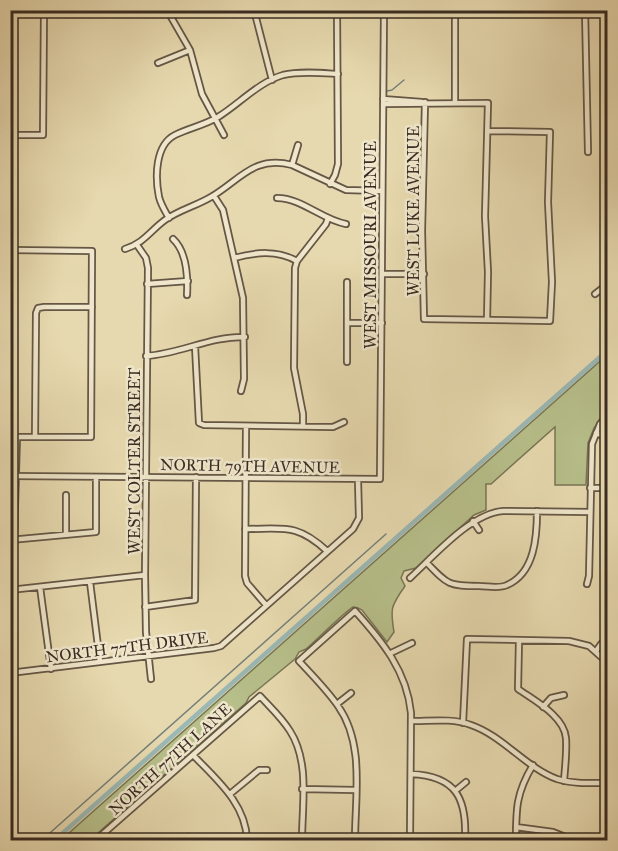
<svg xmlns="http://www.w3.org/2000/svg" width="618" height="851" viewBox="0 0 618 851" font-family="'IM FELL Great Primer',serif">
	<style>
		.green { fill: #b7bf8a; stroke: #787656; stroke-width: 1.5 }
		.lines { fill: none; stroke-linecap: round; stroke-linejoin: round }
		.stream { stroke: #74807a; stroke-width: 1.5 }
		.canal { stroke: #9ab8b4; stroke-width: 4.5 }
		.street-casing { stroke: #655746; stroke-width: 8 }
		.street { stroke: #efe6cb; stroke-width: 4.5 }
		.labels { text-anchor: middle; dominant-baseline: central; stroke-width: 5; stroke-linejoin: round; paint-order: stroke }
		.street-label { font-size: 16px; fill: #3a2c23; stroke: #efe6cb }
	</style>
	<rect width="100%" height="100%" fill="#e7d9af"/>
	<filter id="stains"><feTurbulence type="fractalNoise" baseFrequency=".00333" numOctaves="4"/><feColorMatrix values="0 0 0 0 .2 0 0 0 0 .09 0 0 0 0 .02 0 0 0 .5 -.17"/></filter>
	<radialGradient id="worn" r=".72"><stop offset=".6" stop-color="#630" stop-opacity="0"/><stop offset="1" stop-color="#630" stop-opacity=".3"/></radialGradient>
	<!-- green -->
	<path class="green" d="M607,355V410L594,428L588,443L586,485H555V427L491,484H486V510L474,515L416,568L404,571L401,578L405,586C391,606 390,608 394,632L387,642L362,610C359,608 357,607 353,607C349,608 312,644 306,649L299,652L295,659L249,697L246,703L90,840H61Z"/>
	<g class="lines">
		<!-- stream -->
		<path class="stream" d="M387,91L392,90L404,80
			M42,840L386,534"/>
		<!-- canal -->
		<path class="canal" d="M55,840L608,350"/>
		<defs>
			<path id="street" d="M167,10L190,50L202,94L224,135
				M254,10L272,80
				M455,10V103
				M585,10L588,152
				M158,63L190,50
				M383,99L422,102
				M425,102L422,231L424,319L550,321L552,282L548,202L550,132L488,131
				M383,104L488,103L485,216L488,272L487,320
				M10,135H43L44,10
				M292,165L298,145
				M330,184L335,175L338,164L337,10
				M214,196L223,210L243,298L244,379L241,391
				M277,198C302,198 322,220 346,224
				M169,218C165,211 161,205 159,197C155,177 155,145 175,135C189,128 205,125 218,117C239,104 259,82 283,75C300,71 321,73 338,74
				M173,239C187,252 188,276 187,295
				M137,245L146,258L148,268L145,575L146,632L151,679
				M125,249C144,243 150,231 165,220C179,210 196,206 211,197C240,180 254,155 292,165L346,190L382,191
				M10,250L92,251L91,437H10
				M234,258C256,252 277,250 297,261
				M382,274H424
				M147,284L188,281
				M595,294L608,284
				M347,323H382
				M195,346L199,423L204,425L333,427L344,422
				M146,356C180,354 211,336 245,337
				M347,362V282
				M246,426L245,576L247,583L266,605
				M303,426V414L294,368L295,268L297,261L326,224L328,218
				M596,433L608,438
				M35,437L36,313L38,308L44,307H92
				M10,476L380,479L384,10
				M590,488H608
				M473,521L479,530
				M245,529C284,529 297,523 327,551
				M66,534V495
				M10,540L96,532V477
				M14,540L17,437
				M427,563C448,585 449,586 479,586C488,586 499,589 507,585C535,573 537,536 537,511
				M410,578C433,557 471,513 503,511L590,512
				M90,582L100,662
				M587,584L589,576L592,444L600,424L608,415
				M40,587L51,669
				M10,590L145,575
				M145,607L195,600L196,477
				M519,640L518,689C535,701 564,716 566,738C567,752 565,767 564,781
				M596,651L601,644
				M391,653L412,643
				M10,673L214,648L221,646L353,529L359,518L358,480
				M337,704L351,693
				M543,707L551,698L564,695
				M411,721C431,721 452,718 471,725C503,736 525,767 557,779C573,784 591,783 608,783
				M463,723L467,639L569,641L589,646L608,663
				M193,755C217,780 246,804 247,840
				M411,774C456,776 467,798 465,840
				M302,789L355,790
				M455,791L466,782
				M230,794L259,770H267
				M516,827L553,832L573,840
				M188,837L191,840
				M96,840L260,696C270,707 282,718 290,731C310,762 302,805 302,840
				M355,840C355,796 365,744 338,706C327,690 312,675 299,661L355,611C382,641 407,671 411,713L410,840
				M516,840C516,809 516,793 533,765
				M607,840H608"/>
		</defs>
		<!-- street casing -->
		<use href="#street" class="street-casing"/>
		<!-- street -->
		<use href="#street" class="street"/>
	</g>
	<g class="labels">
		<!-- street labels -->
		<g class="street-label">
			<text transform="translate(413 211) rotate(-90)">WEST LUKE AVENUE</text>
			<text transform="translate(370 245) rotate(-90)">WEST MISSOURI AVENUE</text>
			<text transform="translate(134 461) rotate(-90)">WEST COLTER STREET</text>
			<text transform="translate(250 466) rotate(1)">NORTH 79TH AVENUE</text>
			<text transform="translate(127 647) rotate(-7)">NORTH 77TH DRIVE</text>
			<text transform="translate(170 759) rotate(-42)">NORTH 77TH LANE</text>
		</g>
	</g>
	<!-- margin -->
	<rect width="618" height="851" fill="none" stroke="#e7d9af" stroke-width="36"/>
	<rect x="12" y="12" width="594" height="827" fill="none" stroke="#3a2c23" stroke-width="3"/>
	<rect x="18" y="18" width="582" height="815" fill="none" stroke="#3a2c23" stroke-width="1.5"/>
	<rect width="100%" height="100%" filter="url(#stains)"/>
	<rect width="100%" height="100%" fill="url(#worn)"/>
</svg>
